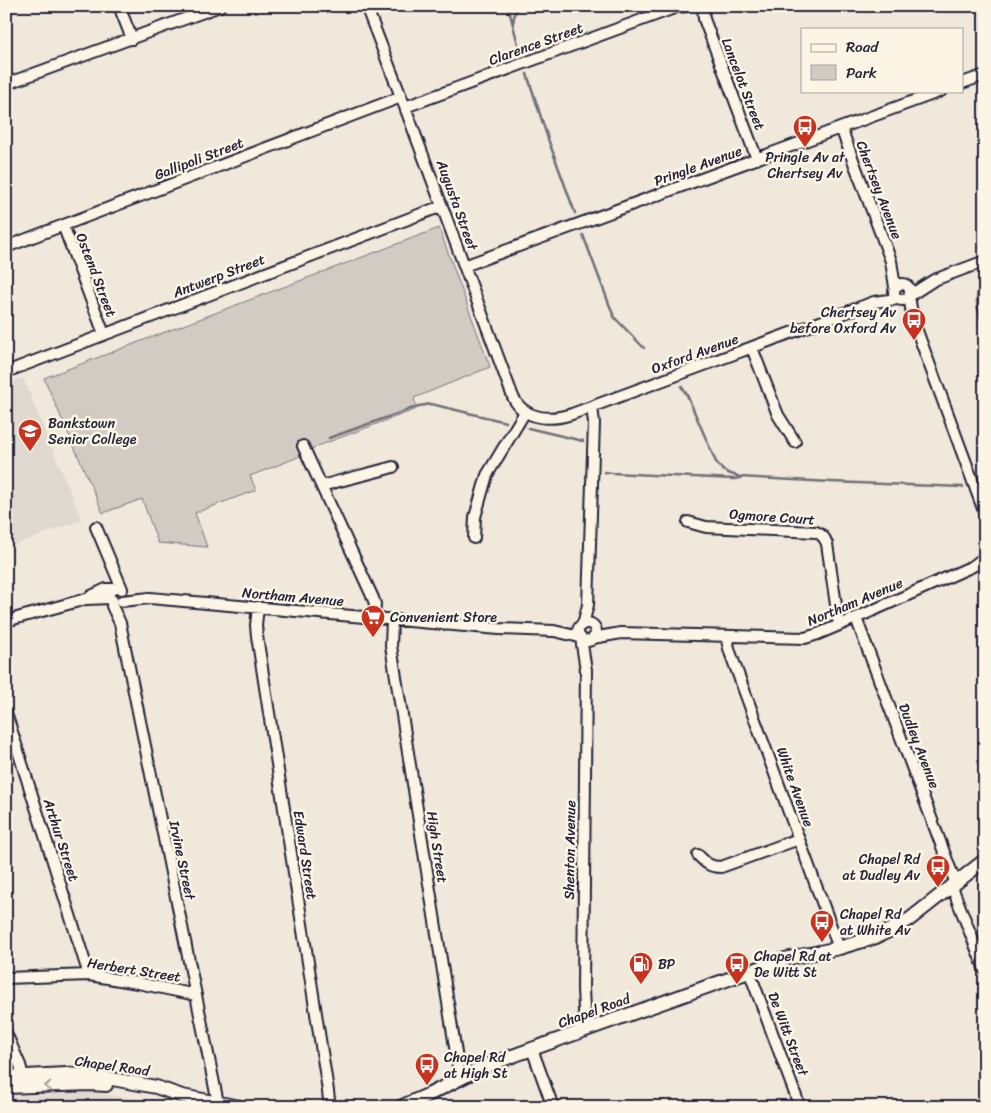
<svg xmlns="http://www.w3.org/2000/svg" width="991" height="1113" viewBox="0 0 991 1113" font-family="Sriracha,sans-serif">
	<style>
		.built { fill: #e0d9cf }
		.green { fill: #d1cbc3; stroke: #7a767f }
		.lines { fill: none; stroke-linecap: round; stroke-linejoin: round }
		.stream { stroke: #716f79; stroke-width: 2.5 }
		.minor-casing { stroke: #22223b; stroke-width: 14 }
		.major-casing { stroke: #22223b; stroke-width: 16 }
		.minor { stroke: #fcf5e5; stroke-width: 10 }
		.major { stroke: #fcf5e5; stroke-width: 12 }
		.oneway { stroke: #9a9698 }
		.labels { text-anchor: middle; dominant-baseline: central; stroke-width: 5; stroke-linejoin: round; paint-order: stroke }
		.street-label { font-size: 14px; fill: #22223b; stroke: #fcf5e5 }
		.poi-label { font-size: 14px; fill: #22223b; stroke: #fcf5e5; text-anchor: start }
	</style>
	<rect width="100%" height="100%" fill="#efe8db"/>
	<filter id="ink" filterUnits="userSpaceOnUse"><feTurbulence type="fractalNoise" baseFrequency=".02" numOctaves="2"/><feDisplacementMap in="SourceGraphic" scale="10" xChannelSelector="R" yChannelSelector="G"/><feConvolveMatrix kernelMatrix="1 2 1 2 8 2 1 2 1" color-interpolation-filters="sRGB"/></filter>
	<g filter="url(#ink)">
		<!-- built -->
		<path class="built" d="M23,378L82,520L6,548V384Z
			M90,1092L139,1100L177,1107H6V1097Z"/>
		<!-- green -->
		<path class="green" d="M439,228L490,367L414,398L417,409L315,447L296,458L250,476L256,490L195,513L207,547L158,543L142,499L103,513L44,378Z"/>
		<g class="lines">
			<!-- stream -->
			<path class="stream" d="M508,6L520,52
				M513,23L515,12L520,6
				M527,74L548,139L575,213
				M583,235L614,317L644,348
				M981,275C975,301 975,305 985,330
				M681,386L687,395L716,462L723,470L728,473L740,477L831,482L963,487
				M528,428L583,441
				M329,438L419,406L431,404L506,422
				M604,472L612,473L714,478L734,479L740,478"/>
			<defs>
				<path id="minor" d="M119,6L132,39
					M366,6L405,107L513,397C524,420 550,421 572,414L874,302L897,299
					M703,6L704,19L757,159
					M962,83L985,75
					M6,84L220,6
					M405,107L677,7L687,6
					M841,128L891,261L895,287
					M63,225L104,334
					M6,247L401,97
					M464,266L941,91
					M894 292a8 8 0 1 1 16 0a8 8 0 1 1-16 0Z
					M909,296L913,320L985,514
					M909,296L934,280L985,261
					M752,348L778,415L795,442
					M6,372L442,206
					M303,446L373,598L375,604L374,618
					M322,486C345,479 369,474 393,467
					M688,522L706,527L816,532C822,534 825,538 827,544L839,625
					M96,527L122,589
					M474,538L475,517L487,475L525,412
					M91,596L106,589H114
					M112,600V606L120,623L218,1103
					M122,601L150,598L499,629L554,631L580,637
					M258,607L256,625L257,636L327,1084L330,1107
					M856,618L956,884
					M392,620L391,646L460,1078
					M6,621L86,599L110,598
					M578 632a9 9 0 1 1 18 0a9 9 0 1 1-18 0Z
					M583,624L588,605L594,423L592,407
					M726,636L730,652L839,948
					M581,638L586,670L583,989L585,1030
					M593,638L621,633L805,638L818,634L856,618L973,566L985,557
					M6,713L89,975
					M698,855C706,863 709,867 721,867L799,839
					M952,887L985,970
					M749,971L800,1107
					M6,978L89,975L138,983L196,995
					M6,1033L20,1065L24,1081
					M532,1049L553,1107"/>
				<path id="major" d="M6,1077L66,1074L96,1076L156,1087L182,1096L240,1107
					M6,1087L90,1084L106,1085
					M400,1107L430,1094L485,1066L532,1049L785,959L839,948L876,937L893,929L910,919L985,860"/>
			</defs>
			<!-- minor casing -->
			<use href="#minor" class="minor-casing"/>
			<!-- major casing -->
			<use href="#major" class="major-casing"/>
			<!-- minor -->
			<use href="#minor" class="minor"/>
			<!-- major -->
			<use href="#major" class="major"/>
		</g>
		<!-- one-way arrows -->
		<defs><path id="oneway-chevron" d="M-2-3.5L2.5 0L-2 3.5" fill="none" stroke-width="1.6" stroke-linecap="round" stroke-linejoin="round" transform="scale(1.25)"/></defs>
		<use class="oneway" href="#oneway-chevron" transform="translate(48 1086) rotate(178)"/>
	</g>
	<!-- icons -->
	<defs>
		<symbol id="bus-pin" viewBox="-11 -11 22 30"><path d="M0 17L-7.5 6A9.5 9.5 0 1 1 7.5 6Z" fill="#c8321e" stroke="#fcf5e5"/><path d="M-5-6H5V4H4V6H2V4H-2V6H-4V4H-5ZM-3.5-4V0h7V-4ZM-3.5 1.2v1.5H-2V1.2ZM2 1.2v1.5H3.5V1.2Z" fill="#fff"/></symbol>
		<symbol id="school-pin" viewBox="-11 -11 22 30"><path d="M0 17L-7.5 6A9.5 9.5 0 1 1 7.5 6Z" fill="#c8321e" stroke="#fcf5e5"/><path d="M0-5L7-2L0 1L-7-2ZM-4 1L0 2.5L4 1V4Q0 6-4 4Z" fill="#fff"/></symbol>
		<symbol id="supermarket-pin" viewBox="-11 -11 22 30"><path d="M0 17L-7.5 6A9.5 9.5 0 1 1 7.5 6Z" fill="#c8321e" stroke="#fcf5e5"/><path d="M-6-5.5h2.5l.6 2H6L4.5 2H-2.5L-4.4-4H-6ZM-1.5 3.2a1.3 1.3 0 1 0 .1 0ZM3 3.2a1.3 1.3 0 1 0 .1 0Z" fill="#fff"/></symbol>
		<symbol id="fuel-pin" viewBox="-11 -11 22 30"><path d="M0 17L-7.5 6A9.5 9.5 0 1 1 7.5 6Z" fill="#c8321e" stroke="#fcf5e5"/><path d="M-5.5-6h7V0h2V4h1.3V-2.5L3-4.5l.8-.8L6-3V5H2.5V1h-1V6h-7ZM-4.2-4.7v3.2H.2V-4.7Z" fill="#fff"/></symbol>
	</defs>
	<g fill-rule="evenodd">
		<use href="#bus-pin" x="791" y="113" width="28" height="38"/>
		<use href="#bus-pin" x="900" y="306" width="28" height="38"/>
		<use href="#school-pin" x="16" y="417" width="28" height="38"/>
		<use href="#supermarket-pin" x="359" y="603" width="28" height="38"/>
		<use href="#bus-pin" x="924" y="853" width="28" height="38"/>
		<use href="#bus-pin" x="808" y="908" width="28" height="38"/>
		<use href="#fuel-pin" x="627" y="950" width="28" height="38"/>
		<use href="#bus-pin" x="723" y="950" width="28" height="38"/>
		<use href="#bus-pin" x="413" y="1051" width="28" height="38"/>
	</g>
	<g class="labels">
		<!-- street labels -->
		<g class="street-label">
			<text transform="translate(536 44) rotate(-20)">Clarence Street</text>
			<text transform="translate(743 84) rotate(69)">Lancelot Street</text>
			<text transform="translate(199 159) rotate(-21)">Gallipoli Street</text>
			<text transform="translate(698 166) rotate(-20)">Pringle Avenue</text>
			<text transform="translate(879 190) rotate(69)">Chertsey Avenue</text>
			<text transform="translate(457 205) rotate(70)">Augusta Street</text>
			<text transform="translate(96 275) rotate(69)">Ostend Street</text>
			<text transform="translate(219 276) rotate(-21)">Antwerp Street</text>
			<text transform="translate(695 354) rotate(-20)">Oxford Avenue</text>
			<text transform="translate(772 517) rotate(4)">Ogmore Court</text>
			<text transform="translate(293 597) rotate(5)">Northam Avenue</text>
			<text transform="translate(855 602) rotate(-23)">Northam Avenue</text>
			<text transform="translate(919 746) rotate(69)">Dudley Avenue</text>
			<text transform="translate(795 787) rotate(70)">White Avenue</text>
			<text transform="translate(61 840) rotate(72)">Arthur Street</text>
			<text transform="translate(437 847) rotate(81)">High Street</text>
			<text transform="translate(570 850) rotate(-89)">Shenton Avenue</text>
			<text transform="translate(305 855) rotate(81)">Edward Street</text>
			<text transform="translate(182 860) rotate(78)">Irvine Street</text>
			<text transform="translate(134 970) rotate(9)">Herbert Street</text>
			<text transform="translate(594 1011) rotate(-20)">Chapel Road</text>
			<text transform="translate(788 1034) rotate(69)">De Witt Street</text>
			<text transform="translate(112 1066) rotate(8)">Chapel Road</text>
		</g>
		<!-- poi labels -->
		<g class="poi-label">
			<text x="805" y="157" text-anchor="middle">Pringle Av at<tspan x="805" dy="16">Chertsey Av</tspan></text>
			<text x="896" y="312" text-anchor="end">Chertsey Av<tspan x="896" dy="16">before Oxford Av</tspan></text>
			<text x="48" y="423">Bankstown<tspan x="48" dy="16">Senior College</tspan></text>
			<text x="390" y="617">Convenient Store</text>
			<text x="920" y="859" text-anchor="end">Chapel Rd<tspan x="920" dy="16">at Dudley Av</tspan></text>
			<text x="840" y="914">Chapel Rd<tspan x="840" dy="16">at White Av</tspan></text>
			<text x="754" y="956">Chapel Rd at<tspan x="754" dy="16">De Witt St</tspan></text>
			<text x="658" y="964">BP</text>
			<text x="444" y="1057">Chapel Rd<tspan x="444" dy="16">at High St</tspan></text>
		</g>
	</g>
	<!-- margin -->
	<rect width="991" height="1113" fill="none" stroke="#fcf5e5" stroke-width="25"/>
	<rect x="12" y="12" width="966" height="1088" fill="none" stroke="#22223b" stroke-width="2" filter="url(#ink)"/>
	<!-- legend -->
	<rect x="801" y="28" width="162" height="65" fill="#fcf5e5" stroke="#a5a1a1"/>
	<rect x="811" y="44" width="25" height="8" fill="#fcf5e5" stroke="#a5a1a1"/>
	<text x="846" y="52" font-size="15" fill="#22223b">Road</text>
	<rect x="811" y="65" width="25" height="15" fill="#d1cbc3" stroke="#a5a1a1"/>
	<text x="846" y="78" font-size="15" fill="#22223b">Park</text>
</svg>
